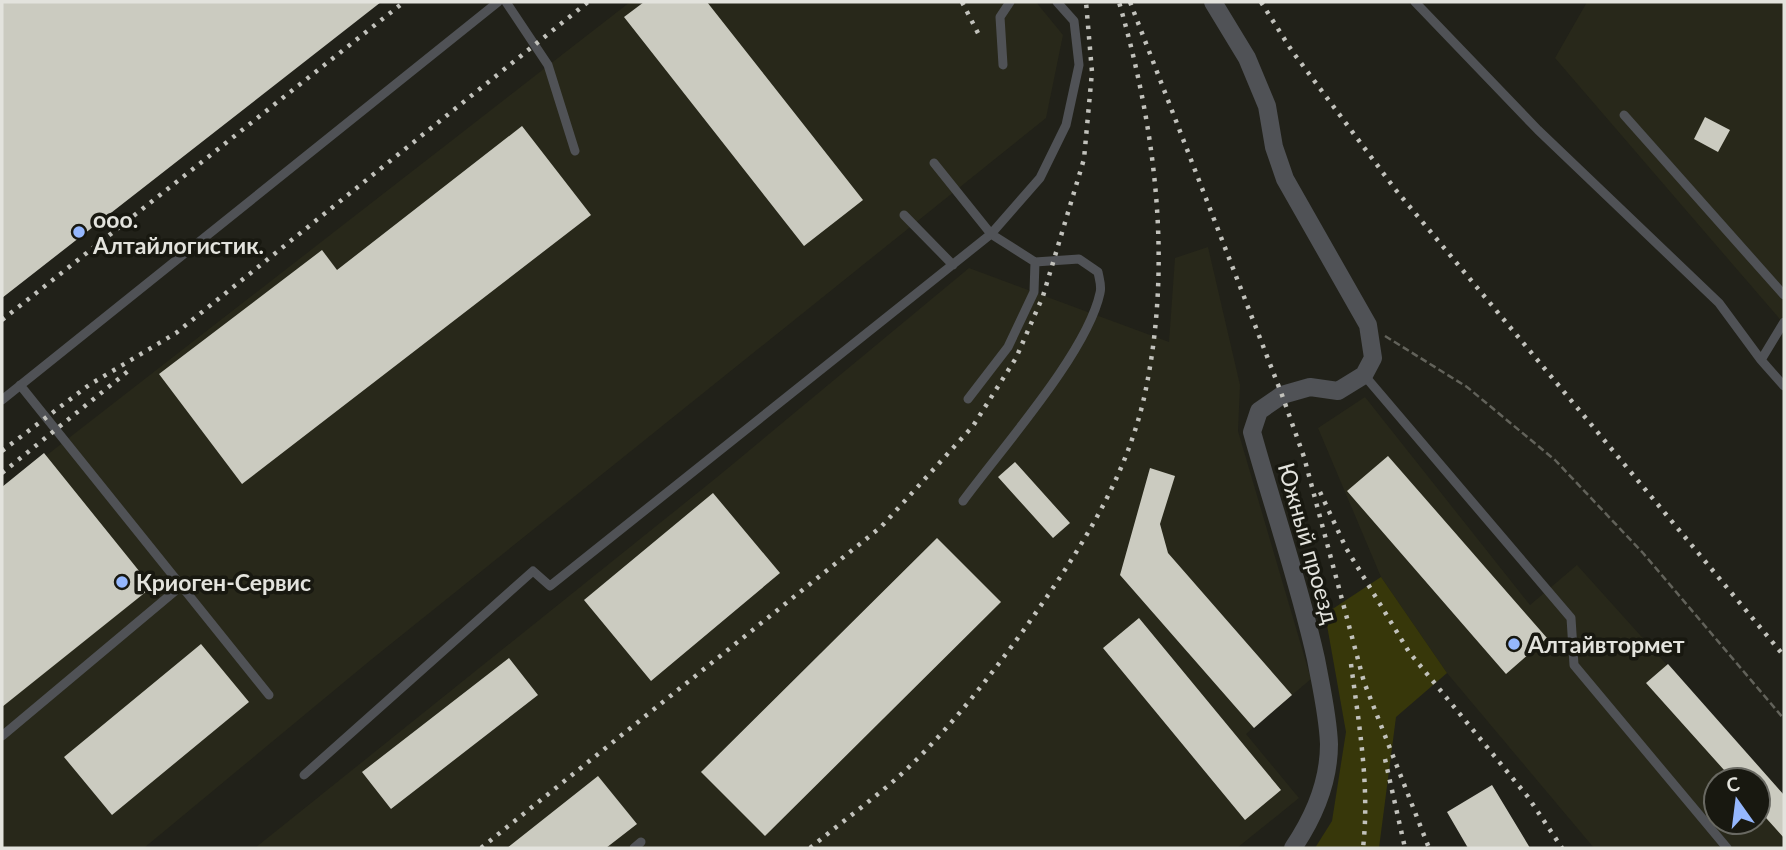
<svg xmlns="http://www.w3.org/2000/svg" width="1786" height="850" viewBox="0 0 1786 850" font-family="Lato,sans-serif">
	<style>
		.built { fill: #28281a; fill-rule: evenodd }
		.green { fill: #37370a }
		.building { fill: #cbcbc0 }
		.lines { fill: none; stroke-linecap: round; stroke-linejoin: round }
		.path { stroke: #62625a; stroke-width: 2.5; stroke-dasharray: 7 3.5; stroke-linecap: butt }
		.lane { stroke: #505256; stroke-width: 9 }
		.street { stroke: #505256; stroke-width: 18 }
		.rail { stroke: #c2c2bc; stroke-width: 4.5; stroke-dasharray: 3.5 7; stroke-linecap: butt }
		.poi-dot { fill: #95b7fd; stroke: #181810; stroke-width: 2.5 }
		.labels { text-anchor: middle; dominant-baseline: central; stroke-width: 7; stroke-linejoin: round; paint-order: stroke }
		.poi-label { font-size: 23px; font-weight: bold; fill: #e3e3dd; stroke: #181810; text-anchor: start }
		.street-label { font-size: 23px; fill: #e3e3dd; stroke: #181810 }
	</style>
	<rect width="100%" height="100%" fill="#212119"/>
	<!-- built -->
	<path class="built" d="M630,2H1036L1063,35L1046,118L372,659L144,848H2V490Z
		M1587,2H1784V324L1555,58Z
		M1208,247L1240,385L1238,431L1311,679L1246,734L1299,798L1237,848H255L716,478L969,268L1169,342L1175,258Z
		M1365,397L1530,605L1577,565L1784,795V848H1594L1447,673L1381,577L1318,428ZM1716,780H1758V822H1716Z"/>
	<!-- green -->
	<path class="green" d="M1381,577L1447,673L1396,717L1379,848H1315L1332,821L1346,732L1325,614Z"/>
	<!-- building -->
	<path class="building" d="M2,2H381L2,298Z
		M644,2H707L863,200L804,246L624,17Z
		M1705,117L1730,130L1718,152L1694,139Z
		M522,126L591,215L242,484L159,374L322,250L337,270Z
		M44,453L152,587L2,707V487Z
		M1388,456L1547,638L1506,674L1347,491Z
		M1015,462L1070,523L1053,538L998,477Z
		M1150,468L1175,476L1160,524L1168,553L1292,695L1254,728L1120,575Z
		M713,493L780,573L651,681L584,600Z
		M937,538L1001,602L765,836L701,772Z
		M1139,618L1281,790L1245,820L1103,648Z
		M201,644L249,702L112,815L64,757Z
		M509,658L538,695L391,809L362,772Z
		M1668,664L1784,795V838L1758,809V780H1733L1646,683Z
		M598,776L637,824L606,848H507Z
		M1492,785L1530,848H1468L1447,812Z"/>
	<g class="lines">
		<!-- path -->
		<path class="path" d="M1385,336L1467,387L1555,460L1643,553L1784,719"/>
		<!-- lane -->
		<path class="lane" d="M506,2L548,65L575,151
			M1415,2L1538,130L1719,303L1761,360L1784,322
			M1003,65L1000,17L1010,2
			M1624,115L1784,295
			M934,163L991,234L1035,262L1079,259L1098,272C1099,278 1102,286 1100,293C1087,353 1001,449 963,501
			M904,215L953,265
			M1761,360L1784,386
			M1364,375L1571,618L1574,665L1727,848
			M20,385L269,695
			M968,399L1008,347L1034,292L1035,262
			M2,400L498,2
			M2,736L181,586
			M304,775L533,571L550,586L991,234L1040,178L1066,125L1079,65L1074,21L1057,2
			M634,848L641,842"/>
		<!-- street -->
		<path class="street" d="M1213,2L1247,58L1267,106L1274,147L1285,179L1368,325L1373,358L1364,375L1338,391L1310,387L1282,395L1259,411L1252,432C1273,508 1299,582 1316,659C1321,686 1328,716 1329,744C1329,783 1314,817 1293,848"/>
		<!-- rail -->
		<path class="rail" d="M962,2L980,37
			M1130,2L1282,395L1304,457L1364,682L1429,848
			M1261,2L1292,51L1395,189L1784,656
			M2,320L404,2
			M2,451L89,385L176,333L588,2
			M2,473L132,368
			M1320,492L1346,548L1409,652L1528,797L1562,848
			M1351,664C1359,725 1370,787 1363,848
			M1385,759L1405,848
			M481,848L881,527L973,426L1016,358L1043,296L1084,159L1092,72L1086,2
			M810,848C838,825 868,803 896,779C944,736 985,683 1023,631C1074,559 1124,485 1144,398C1173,266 1156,130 1119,2"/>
	</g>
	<!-- markers -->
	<g class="poi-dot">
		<circle cx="79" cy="232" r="7"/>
		<circle cx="122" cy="582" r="7"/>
		<circle cx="1514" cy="644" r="7"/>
	</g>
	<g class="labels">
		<!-- poi labels -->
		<g class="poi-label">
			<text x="93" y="219">ооо.<tspan x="93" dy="26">Алтайлогистик.</tspan></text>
			<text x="136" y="582">Криоген-Сервис</text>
			<text x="1528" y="644">Алтайвтормет</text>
		</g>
		<!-- street labels -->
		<g class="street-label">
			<text transform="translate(1309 543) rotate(74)">Южный проезд</text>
		</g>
	</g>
	<!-- border -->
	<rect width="1786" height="850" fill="none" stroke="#e3e3dd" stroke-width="7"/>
	<!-- north arrow -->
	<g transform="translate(1737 801) rotate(346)"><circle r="33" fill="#181810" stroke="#696962" stroke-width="2"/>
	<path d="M0-5L12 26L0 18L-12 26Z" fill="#95b7fd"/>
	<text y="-10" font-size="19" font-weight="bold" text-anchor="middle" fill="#e3e3dd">С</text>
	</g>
</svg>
